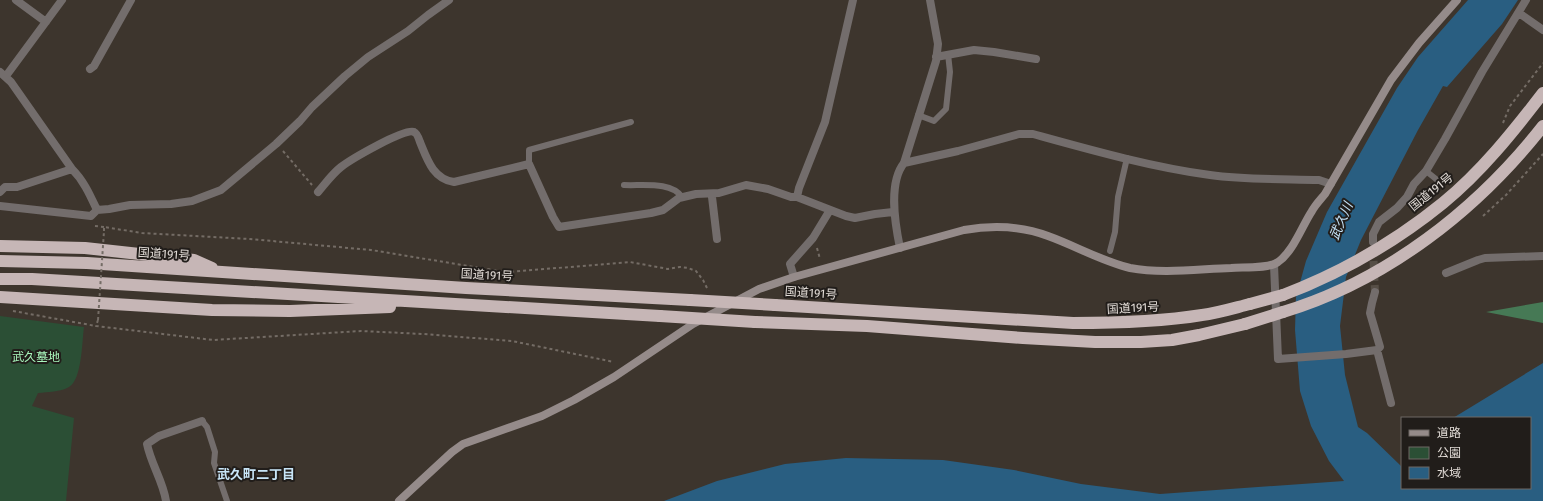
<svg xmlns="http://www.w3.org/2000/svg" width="1543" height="501" viewBox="0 0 1543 501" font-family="'Fira Sans','Noto Sans JP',sans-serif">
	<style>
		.green { fill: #2b4f35 }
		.forest { fill: #467955 }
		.water { fill: #295e81 }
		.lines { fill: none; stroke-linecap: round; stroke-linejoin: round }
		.street-tunnel { stroke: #564e46; stroke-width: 8; stroke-dasharray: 8 4; stroke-linecap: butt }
		.path { stroke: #746c65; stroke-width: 2; stroke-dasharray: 3 3; stroke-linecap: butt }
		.lane { stroke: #736d6c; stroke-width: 6 }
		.street { stroke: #736d6c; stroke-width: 8 }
		.secondary { stroke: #958b8a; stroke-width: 8 }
		.highway { stroke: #c6b6b6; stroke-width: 12 }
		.path-bridge { stroke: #746c65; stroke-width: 2; stroke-dasharray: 3 3; stroke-linecap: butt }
		.highway-bridge { stroke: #c6b6b6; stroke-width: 12 }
		.labels { text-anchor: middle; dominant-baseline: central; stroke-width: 4; stroke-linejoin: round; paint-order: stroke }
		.street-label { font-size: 12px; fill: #e1dbd6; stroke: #211d1a }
		.park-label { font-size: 12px; fill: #a8f6bc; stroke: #211d1a }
		.water-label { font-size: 13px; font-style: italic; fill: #c5e3f9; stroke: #211d1a }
		.neighbourhood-label { font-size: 13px; font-weight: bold; fill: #c8e5f7; stroke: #211d1a }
	</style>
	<rect width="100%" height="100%" fill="#3d352d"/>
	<!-- green -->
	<path class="green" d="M0,316L84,327C82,341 82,380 69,387C60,392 48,392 38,393L32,406L74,418L66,501H0Z"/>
	<!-- forest -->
	<path class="forest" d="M1543,302V323L1486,312Z"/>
	<!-- water -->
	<path class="water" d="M1468,0H1518L1502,24L1447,87L1443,86L1418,130L1361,240L1346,277L1340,326L1345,375L1358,427L1367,433L1401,466L1402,465V488H1530V418H1453L1543,363V501H664L717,481L785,464L846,458L943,460L1014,470L1081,484L1160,494L1344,481L1329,461L1311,426L1300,391L1295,330L1296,297L1306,261L1327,212L1397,88L1418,57Z"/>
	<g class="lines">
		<!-- street-tunnel -->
		<path class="street-tunnel" d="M1373,249L1375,292"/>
		<!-- path -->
		<path class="path" d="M1503,123L1510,106L1543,63
			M283,151L312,185
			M1483,216L1506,195L1543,154
			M95,226L104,227
			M104,231V227L142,233L250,239L371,250L499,271L509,272L630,262L668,269L680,267L688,268L696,271L703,280L708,290
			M817,248L820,259
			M13,311L96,326
			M98,320L96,326L213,340L361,331L423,334L512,341L614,362"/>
		<!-- lane -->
		<path class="lane" d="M918,115L934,121L946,109L950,72L948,54
			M529,164V150L631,122
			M1426,171L1441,183
			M624,185C642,186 671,181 682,197
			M1110,251L1115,232L1118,197L1127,158
			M202,421L207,427L215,452L214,463L227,501"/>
		<!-- street -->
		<path class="street" d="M16,0L46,22
			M1519,13L1543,30
			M936,57L974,50L994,52L1036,59
			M90,69L94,66L131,0
			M0,72L11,82L72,169C84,181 90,195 97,210
			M6,76L62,0
			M904,163L958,151L1019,134H1033C1091,150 1151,167 1210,175C1246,180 1283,179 1319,180L1331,184
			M0,192L5,187H17L72,169
			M318,192C325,184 332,174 341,167C350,160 406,127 414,132C417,133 419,139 420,142C427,159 433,179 454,182L529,164L553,217L559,227L651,213L663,210L679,198L696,194L719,193L746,185L768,189L791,197H797L846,216L855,218L875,214L893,212
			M713,194L712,197L717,239
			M797,197L799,188L825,122L853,0
			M0,206L91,216L97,210L109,209L130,205L171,204L192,201L221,190L276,144L300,121L312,107L345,76L368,57L408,31L428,15L449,0
			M1373,242V234L1379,222L1397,208L1407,197L1414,184L1426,171L1445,139L1482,72L1526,0
			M900,248C895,224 888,183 904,163L936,61L938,44L930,0
			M1274,265L1278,359L1346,354L1377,350L1380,347L1370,313L1372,303L1375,292
			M1446,273L1478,260L1485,258L1543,256
			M794,277L790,264L813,238L830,210
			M1377,350L1391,403
			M166,501C163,481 151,464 147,444L159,436L202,421"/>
		<!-- secondary -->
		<path class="secondary" d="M399,501L452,452L463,444L542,416L574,400L614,377L693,324L759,289L794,277L964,230C993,225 1021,226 1048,236C1076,246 1101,261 1130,268C1162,274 1199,269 1231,268C1243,267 1269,269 1278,262C1293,252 1302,226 1312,211C1315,205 1320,200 1325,194L1391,80L1419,43L1457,0"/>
		<!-- highway -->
		<path class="highway" d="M0,246L85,248L194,260L212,268
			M0,261L87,263L466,288L690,300
			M0,279H32L660,316
			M1283,295C1341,273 1395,242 1443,203C1481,172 1513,132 1543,93
			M0,297L212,310L290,311L390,307
			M775,305L1073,323C1116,323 1159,322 1202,315C1218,313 1234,308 1250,304
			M1283,312C1386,281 1477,210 1543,126
			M755,322L867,326L1023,338L1095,342H1141L1172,340L1199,335L1245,324"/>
		<!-- path-bridge -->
		<path class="path-bridge" d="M98,320L104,231"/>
		<!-- highway-bridge -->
		<path class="highway-bridge" d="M690,300L775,305
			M1250,304L1283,295
			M660,316L755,322
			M1245,324L1283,312"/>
	</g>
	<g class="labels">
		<!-- street labels -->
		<g class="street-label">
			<text transform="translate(1431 192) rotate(-39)">国道191号</text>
			<text transform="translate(164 254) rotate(4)">国道191号</text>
			<text transform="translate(487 275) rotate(3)">国道191号</text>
			<text transform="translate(811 293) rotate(4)">国道191号</text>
			<text transform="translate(1133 308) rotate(-3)">国道191号</text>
		</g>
		<!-- park labels -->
		<g class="park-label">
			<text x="36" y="357">武久墓地</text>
		</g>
		<!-- water labels -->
		<g class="water-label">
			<text transform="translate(1341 221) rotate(-67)">武久川</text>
		</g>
		<!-- neighbourhood labels -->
		<g class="neighbourhood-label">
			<text x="256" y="474">武久町二丁目</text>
		</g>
	</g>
	<!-- legend -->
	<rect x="1401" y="417" width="130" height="72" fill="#211d1a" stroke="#6e6965"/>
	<rect x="1409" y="430" width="20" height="6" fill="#958b8a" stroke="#6e6965"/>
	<text x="1437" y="437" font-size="12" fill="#e1dbd6">道路</text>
	<rect x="1409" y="447" width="20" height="12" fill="#2b4f35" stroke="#6e6965"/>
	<text x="1437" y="457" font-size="12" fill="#e1dbd6">公園</text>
	<rect x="1409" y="467" width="20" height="12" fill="#295e81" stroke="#6e6965"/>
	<text x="1437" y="477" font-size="12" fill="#e1dbd6">水域</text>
</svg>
